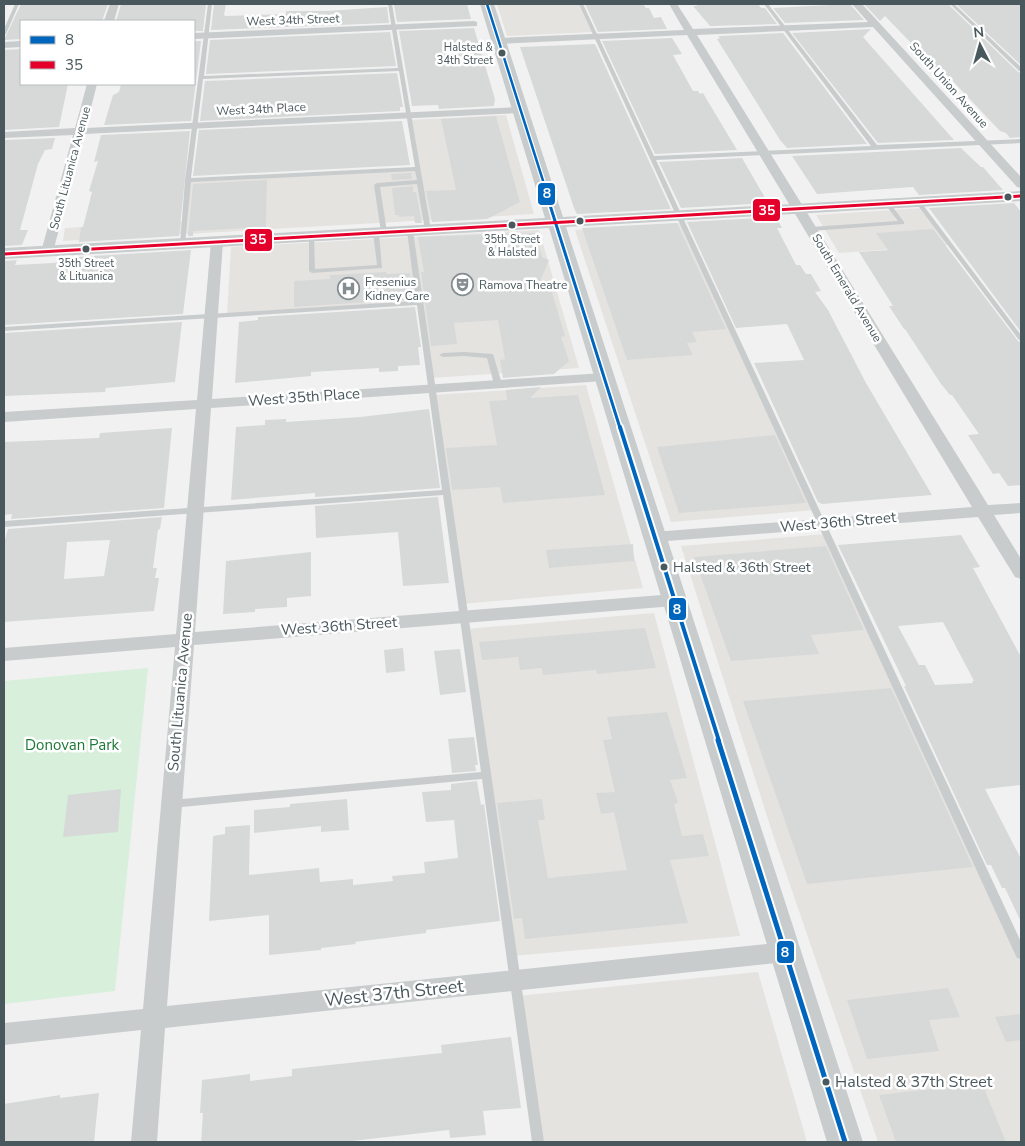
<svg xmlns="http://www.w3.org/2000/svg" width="1025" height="1146" viewBox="0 0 1025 1146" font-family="'Nunito Sans',sans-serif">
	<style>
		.commercial { fill: #e5e3e0 }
		.green { fill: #d7efdb }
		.building { fill: #d7d9d9; fill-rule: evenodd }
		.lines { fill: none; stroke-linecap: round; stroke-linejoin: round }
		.lane { fill: #c9cccd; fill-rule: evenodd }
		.street { fill: #c9cccd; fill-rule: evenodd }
		.secondary { fill: #c8cccd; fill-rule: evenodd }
		.bus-1-far3-casing { stroke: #fff; stroke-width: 5 }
		.bus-1-far2-casing { stroke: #fff; stroke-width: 6 }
		.bus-1-far1-casing { stroke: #fff; stroke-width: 8 }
		.bus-1-casing { stroke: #fff; stroke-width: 9 }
		.bus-2-casing { stroke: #fff; stroke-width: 6 }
		.bus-1-far3 { stroke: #0065bd; stroke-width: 2.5 }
		.bus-1-far2 { stroke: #0065bd; stroke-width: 3 }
		.bus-1-far1 { stroke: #0065bd; stroke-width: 4 }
		.bus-1 { stroke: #0065bd; stroke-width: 5 }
		.bus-2 { stroke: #e4002b; stroke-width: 3 }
		.bus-dot { fill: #49585c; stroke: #fff; stroke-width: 2 }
		.labels { text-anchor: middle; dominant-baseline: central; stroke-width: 5; stroke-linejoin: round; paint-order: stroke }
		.far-bus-label { font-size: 11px; fill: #49585c; stroke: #fff }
		.far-street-label { font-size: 12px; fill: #49585c; stroke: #fff }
		.far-poi-label { font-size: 12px; fill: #49585c; stroke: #fff; text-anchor: start }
		.bus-label { font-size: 14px; fill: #49585c; stroke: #fff; text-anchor: start }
		.street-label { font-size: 15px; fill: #49585c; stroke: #fff }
		.park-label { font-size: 15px; fill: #1e7a37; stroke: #fff }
		.near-bus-label { font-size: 16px; fill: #49585c; stroke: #fff; text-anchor: start }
		.near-street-label { font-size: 18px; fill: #49585c; stroke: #fff }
		.line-badge { stroke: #fff; stroke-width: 2 }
		.badge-label { font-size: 14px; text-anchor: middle; font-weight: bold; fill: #fff }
	</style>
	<rect width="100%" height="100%" fill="#f1f1f1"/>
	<!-- commercial -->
	<path class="commercial" d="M497,4H581L594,32L507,36Z
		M506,115L534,214L63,241L65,228L184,221L188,180L417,169L409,120Z
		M923,208L950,245L839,253L816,215Z
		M682,223L815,510L671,522L575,230Z
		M539,230L579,368L431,378L420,304L227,315L231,247Z
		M586,385L643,588L462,604L433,395Z
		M827,534L1021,954V1142H878L773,835L681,546Z
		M654,613L740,936L512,956L466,629Z
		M758,972L807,1142H538L517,996Z"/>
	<!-- green -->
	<path class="green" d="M148,668L115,991L4,1004V681Z"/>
	<!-- building -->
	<path class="building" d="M21,4H108L102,21H21V39L4,40Z
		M121,4H206L203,31H194V21H116Z
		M214,4H226L224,15L226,16L286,14V11H326L387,7L389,23L211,30Z
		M434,4H467L471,19L397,22L394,5Z
		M585,4H643L646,8H649L654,18L661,17L667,29L598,32Z
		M696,4H758L761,8H765L777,24L710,26L693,6H697Z
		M850,4L864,20L785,23L773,8Z
		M864,4H948L1018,72L1021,73V137L1010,138L1006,133L1000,131L947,75L939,72L885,16L880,21Z
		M956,4H1021V65Z
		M474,28L495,99L494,106L439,109L438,105L412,106L399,31Z
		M871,29L863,37L954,140L878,143L792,33Z
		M390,32L396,66L206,74L210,40Z
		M783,33L867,144L787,148L780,140L717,39L720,38L718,36Z
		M672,38L682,54L673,55L693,91H698L700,94L703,93L737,150L655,154L602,41Z
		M194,41H201L191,121L104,125L113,95L119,92L121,84H194Z
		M595,44L671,209L577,214L574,208L520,47Z
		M21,49V84H68L59,127L4,130V50Z
		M397,73L403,107H400V111L200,121L205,81Z
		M496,116L520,202L487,219L432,222L426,191L456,190L441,119Z
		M402,121L410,165L193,176L199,130Z
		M190,131L179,236L79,242L81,227H83L92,192L89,191L98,161L94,162L101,135Z
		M55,138L52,149L45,150L38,164L20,230H28L22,245L4,246V140Z
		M961,148L981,167H983L1003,190L919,195L913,187L817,194L792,156Z
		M742,158L768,203L681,208L659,162Z
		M411,173L412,179L392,180L391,174Z
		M267,180L266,227L193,231V236H188L193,184Z
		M413,186V192H416L422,223H415L414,216L399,217V215H395L392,188Z
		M1014,203L1021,212V332L929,208Z
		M776,217L782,228H777L796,265H800L806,274H811L821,291L815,292L828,310L866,383L932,495L822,504L818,502L754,363L804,360L787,324L736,328L687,222Z
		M677,223L726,329L692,332L697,342L687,343L693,355L627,360L582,228Z
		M933,229L1018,341L1021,343V485L1008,486L999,473L993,474L968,435L979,434L952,395H950L941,384L905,329H904L889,306H893L859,252L888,250L876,233Z
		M535,233L542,257L549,260L537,289H551L565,336L561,337L569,361L554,374L503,378L500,360L505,359L498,320L454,323L457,344L431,346L421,272H424L418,237Z
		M191,250L183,314L4,325V261L17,260L15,265L72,262H76L77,257Z
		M386,272L387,274L410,273L414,299L294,307V281L330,279V275Z
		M415,307L421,347H418L420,365L398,366V371L379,372V368L311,372V376L235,383L239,322L258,320V317Z
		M182,322L175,382L106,388L105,392L4,396V333Z
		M541,387L530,398L578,395L605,495L503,503L500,487L452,490L446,448L497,445L489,401L507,400L506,390Z
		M429,409L440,488L315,497V493L231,500L236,427L265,425V420L286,419V422L360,417Z
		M172,428L164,508L11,519L12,514L4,515V442L99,438L100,433Z
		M775,435L806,503L679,513L657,447Z
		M438,497L449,583L403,586L398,532L316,538L315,506Z
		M162,517L160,529L158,530L153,568H157L155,578H159L154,611L4,622V543L8,529ZM110,540L104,576L64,579L67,542Z
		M961,535L980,567L973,568L1021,657V785L985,789L1021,859V922L1005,888H1002L991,865H987L904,686H906L838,545ZM943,622L974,681H972L973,683L935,685L925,665H919L898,626Z
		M633,544L634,561L549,568L546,550Z
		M826,546L864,630L811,635L819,654L731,661L694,557Z
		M311,552V596L287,598V607L255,609V612L223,614L226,561Z
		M645,628L656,668L597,674L596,670L543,675L542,668L520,670L518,657L482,660L479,642Z
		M403,648L405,671L386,673L384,650Z
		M460,649L466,692L440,695L434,651Z
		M891,688L973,867L807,884L743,701Z
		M667,712L687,778L670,780L678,802L674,805L682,836L703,834L709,856L670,860L688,923L525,939L522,918L514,919L497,803L542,799L545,820H538L548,878L627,870L614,812L601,814L596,793L615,792L603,740L612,739L607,717Z
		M474,737L478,765H475L476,771L452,773L448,739Z
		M477,781L481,805L484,804L500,921L426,930V933L355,942L356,944L321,948V950L269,955V915L209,921L213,836L225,834V827L250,825L249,875L319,868L320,882L353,879V885L393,881L392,876L425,873L424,862L458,858L454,820L426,822L422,792L451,790V784Z
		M121,789L118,832L63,837L68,795Z
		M347,799L349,830L321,832V826L254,833V810L290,807V804Z
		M948,988L960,1017L929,1020L939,1051L867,1059L847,1000Z
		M1021,1014V1040L1006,1042L995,1017Z
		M511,1037L521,1108L483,1111L486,1135L450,1138L449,1130L343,1142H201L203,1113H200L202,1080L250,1074V1081L292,1076V1069L442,1053L441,1045Z
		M982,1083L1006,1142H896L879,1095Z
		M99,1093L94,1142H4V1104L60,1095V1098Z"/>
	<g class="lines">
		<!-- lane -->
		<path class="lane" d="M15,4H19L6,34L4,35V29Z
			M208,4H212L204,76L398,68L388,4H392L431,230L430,231L425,230L417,184L380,187L387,232L384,234L381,232L374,185L377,183L417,180L415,171L191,182L185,244L180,245L185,180ZM399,71L415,167L191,178L203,79Z
			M579,4H583L654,156L871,146L764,4H768L877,145L1021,139V143L656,160L1021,942V959L1017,958L1015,954Z
			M950,4H954L1021,67V71H1019Z
			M887,201L889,202L904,222V224L811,231L808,229L811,227L898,221L884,203Z
			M916,201H920L1021,335V341L1019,340L916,203Z
			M410,229L413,231L544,1142H532L482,779L171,808L167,807L166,804L167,801L171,800L481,772L443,495L4,527V521L442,490L417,305L4,331V327L416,301L407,231Z
			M376,231L379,233L382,268L312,273L309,271V236L314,237L315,269L377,265L373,233Z
			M464,352L493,354L502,384L501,386H495L494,384L487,358L464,356L443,357L439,355L443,353Z"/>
		<!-- street -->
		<path class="street" d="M110,4H119L114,21H104Z
			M669,4H677L693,29L868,22L852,4H862L1021,177V188L1017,187L873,27L697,35L988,505L1021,503V513L994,515L1021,559V579L1015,577L978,517L654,542L648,541L646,537L648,533L654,532L972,507L687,35L499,44L494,41L499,38L684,30Z
			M474,21L477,22V26L194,39V33Z
			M21,41V47L4,48V42Z
			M87,84H97L86,128L520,107L525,110L520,113L84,134L53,252L47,256L41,252L73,135L4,138V132L75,128Z
			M217,238L223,242L212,399L604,373L609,374L611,377L609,380L604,381L211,408L195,632L674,594L680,596L683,600L680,604L674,606L194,645L167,1006L785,942L793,945L797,952L793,959L785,962L165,1028L157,1142H131L141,1030L4,1045V1023L143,1009L175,647L4,661V648L176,634L196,409L4,422V412L197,400L211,242Z"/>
		<!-- secondary -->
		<path class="secondary" d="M480,4H494L563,217L1021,191V201L566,227L863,1142H827L549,228L4,259V248L545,218Z"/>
		<defs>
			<path id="bus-1-far3" d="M487,4L545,187"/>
			<path id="bus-1-far2" d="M544,186L620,428"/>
			<path id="bus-1-far1" d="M620,427L719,741"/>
			<path id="bus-1" d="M718,740L845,1142"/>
			<path id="bus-2" d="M4,254L1021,196"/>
		</defs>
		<!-- bus-1-far3 casing -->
		<use href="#bus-1-far3" class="bus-1-far3-casing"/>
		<!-- bus-1-far2 casing -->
		<use href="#bus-1-far2" class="bus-1-far2-casing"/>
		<!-- bus-1-far1 casing -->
		<use href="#bus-1-far1" class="bus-1-far1-casing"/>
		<!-- bus-1 casing -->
		<use href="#bus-1" class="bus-1-casing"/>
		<!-- bus-2 casing -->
		<use href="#bus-2" class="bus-2-casing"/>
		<!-- bus-1-far3 -->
		<use href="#bus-1-far3" class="bus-1-far3"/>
		<!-- bus-1-far2 -->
		<use href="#bus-1-far2" class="bus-1-far2"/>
		<!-- bus-1-far1 -->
		<use href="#bus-1-far1" class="bus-1-far1"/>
		<!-- bus-1 -->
		<use href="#bus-1" class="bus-1"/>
		<!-- bus-2 -->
		<use href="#bus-2" class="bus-2"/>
	</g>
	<!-- icons -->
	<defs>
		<symbol id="theatre-ring" viewBox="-11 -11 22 22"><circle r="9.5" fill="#fff" stroke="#848e90" stroke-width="1.5"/><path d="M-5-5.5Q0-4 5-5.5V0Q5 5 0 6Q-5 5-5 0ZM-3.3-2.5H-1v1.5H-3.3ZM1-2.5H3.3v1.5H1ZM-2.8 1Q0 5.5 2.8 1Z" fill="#848e90"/></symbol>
		<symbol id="hospital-ring" viewBox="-11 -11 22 22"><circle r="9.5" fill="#fff" stroke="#848e90" stroke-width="1.5"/><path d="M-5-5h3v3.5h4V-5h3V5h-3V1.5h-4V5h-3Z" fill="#848e90"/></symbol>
	</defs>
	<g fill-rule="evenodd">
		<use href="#theatre-ring" x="450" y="272" width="25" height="25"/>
		<use href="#hospital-ring" x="336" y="276" width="25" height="25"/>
	</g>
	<!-- markers -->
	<g class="bus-dot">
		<circle cx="502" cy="53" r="4.5"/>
		<circle cx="1008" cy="197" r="4.5"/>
		<circle cx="580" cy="221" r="4.5"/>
		<circle cx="512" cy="225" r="4.5"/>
		<circle cx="86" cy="249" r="4.5"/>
		<circle cx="664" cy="567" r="4.5"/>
		<circle cx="826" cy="1082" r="4.5"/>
	</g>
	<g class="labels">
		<!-- far-bus labels -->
		<g class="far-bus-label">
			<text x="493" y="47" text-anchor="end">Halsted &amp;<tspan x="493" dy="13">34th Street</tspan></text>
			<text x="512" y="239">35th Street<tspan x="512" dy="13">&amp; Halsted</tspan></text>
			<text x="86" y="263">35th Street<tspan x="86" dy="13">&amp; Lituanica</tspan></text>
		</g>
		<!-- far-street labels -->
		<g class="far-street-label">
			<text transform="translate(293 20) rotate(-2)">West 34th Street</text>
			<text transform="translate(949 85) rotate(48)">South Union Avenue</text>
			<text transform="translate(261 109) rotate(-3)">West 34th Place</text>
			<text transform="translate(70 168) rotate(-75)">South Lituanica Avenue</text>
			<text transform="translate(847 288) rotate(59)">South Emerald Avenue</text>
		</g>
		<!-- far-poi labels -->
		<g class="far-poi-label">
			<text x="365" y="282">Fresenius<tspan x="365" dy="14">Kidney Care</tspan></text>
			<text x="479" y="285">Ramova Theatre</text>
		</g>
		<!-- bus labels -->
		<g class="bus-label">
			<text x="673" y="567">Halsted &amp; 36th Street</text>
		</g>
		<!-- street labels -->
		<g class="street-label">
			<text transform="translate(304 397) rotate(-4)">West 35th Place</text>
			<text transform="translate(838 522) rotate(-5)">West 36th Street</text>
			<text transform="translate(339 626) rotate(-4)">West 36th Street</text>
			<text transform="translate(180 692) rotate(-85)">South Lituanica Avenue</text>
		</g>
		<!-- park labels -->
		<g class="park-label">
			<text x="72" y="745">Donovan Park</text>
		</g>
		<!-- near-bus labels -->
		<g class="near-bus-label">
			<text x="835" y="1082">Halsted &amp; 37th Street</text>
		</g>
		<!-- near-street labels -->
		<g class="near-street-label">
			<text transform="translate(394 993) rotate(-6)">West 37th Street</text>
		</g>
	</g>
	<g class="line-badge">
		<rect x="537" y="182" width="19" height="24" rx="5" fill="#0065bd"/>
		<rect x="752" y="198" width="29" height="24" rx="5" fill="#e4002b"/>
		<rect x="244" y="228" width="29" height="24" rx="5" fill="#e4002b"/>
		<rect x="668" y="597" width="19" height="24" rx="5" fill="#0065bd"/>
		<rect x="776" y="940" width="19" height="24" rx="5" fill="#0065bd"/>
	</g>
	<g class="badge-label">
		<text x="547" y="198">8</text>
		<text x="767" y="215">35</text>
		<text x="258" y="244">35</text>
		<text x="677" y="614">8</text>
		<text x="785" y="957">8</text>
	</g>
	<!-- border -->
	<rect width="1025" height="1146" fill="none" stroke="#49585c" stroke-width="10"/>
	<!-- legend -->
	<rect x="20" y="20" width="175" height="65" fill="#ffffff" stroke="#b6bcbe"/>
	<rect x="30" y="36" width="25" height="8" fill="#0065bd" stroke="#b6bcbe"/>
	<text x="65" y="45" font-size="15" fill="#49585c">8</text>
	<rect x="30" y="61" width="25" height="8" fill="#e4002b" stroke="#b6bcbe"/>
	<text x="65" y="70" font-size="15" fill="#49585c">35</text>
	<!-- north arrow -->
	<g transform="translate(980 45) rotate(354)" stroke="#ffffff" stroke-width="4" paint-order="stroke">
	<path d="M0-4L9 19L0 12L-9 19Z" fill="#49585c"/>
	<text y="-8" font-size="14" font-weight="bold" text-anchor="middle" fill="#49585c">N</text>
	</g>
</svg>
